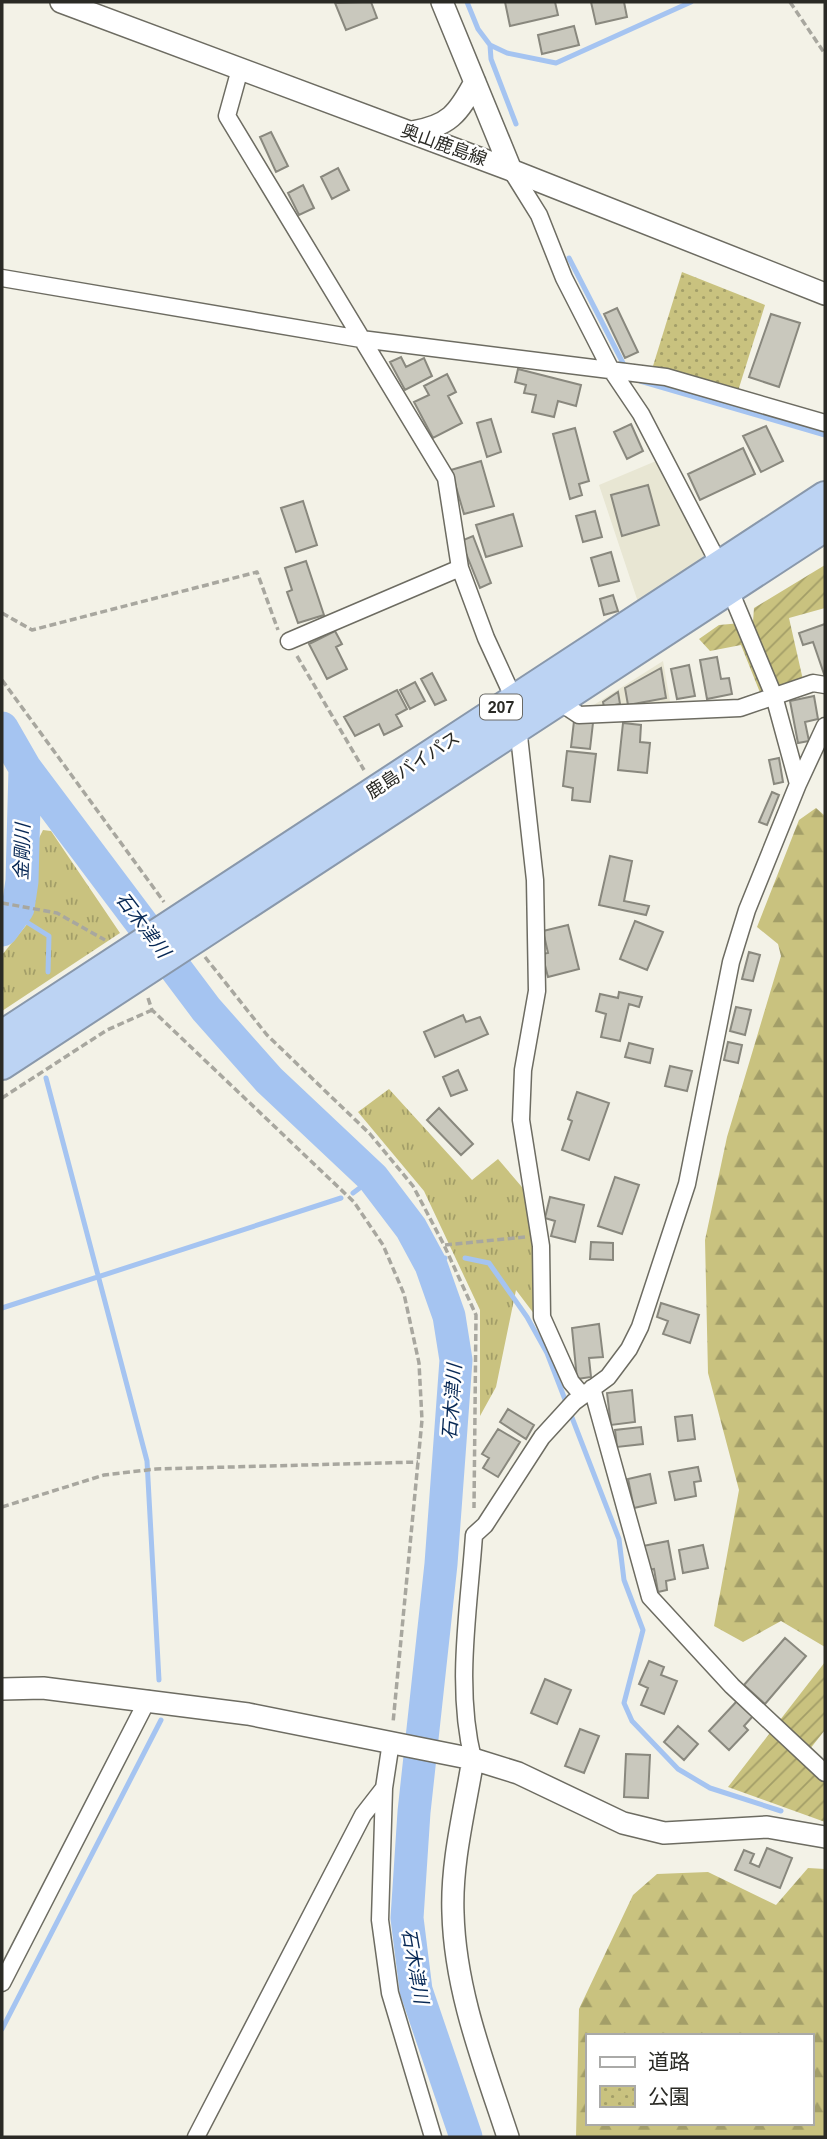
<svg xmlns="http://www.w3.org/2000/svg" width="827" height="2139" viewBox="0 0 827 2139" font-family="Arial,'Noto Sans JP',sans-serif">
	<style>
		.built { fill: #e8e6d3 }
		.grass { fill: url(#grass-tufts) }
		.forest { fill: url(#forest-firs); fill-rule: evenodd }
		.park { fill: url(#park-dots) }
		.garden { fill: url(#garden-furrows) }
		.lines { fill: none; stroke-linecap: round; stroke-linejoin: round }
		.stream { stroke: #a5c4f1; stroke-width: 5 }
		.river { stroke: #a5c4f1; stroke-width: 33 }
		.building { fill: #c9c8bd; stroke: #89887e; stroke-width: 2 }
		.street-casing { stroke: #6d6c62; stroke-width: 19 }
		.secondary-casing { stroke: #6d6c62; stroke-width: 24 }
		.highway-casing { stroke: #8998ab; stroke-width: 32 }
		.path { stroke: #a8a79f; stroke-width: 3.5; stroke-dasharray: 7 3.5; stroke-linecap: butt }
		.street { stroke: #fff; stroke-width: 16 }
		.secondary { stroke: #fff; stroke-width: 21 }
		.highway { stroke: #bcd3f3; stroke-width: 28 }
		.labels { text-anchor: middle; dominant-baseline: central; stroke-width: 5; stroke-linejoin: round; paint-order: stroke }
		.shield { fill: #fff; stroke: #6a6a66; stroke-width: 2 }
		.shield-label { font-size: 16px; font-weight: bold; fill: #2a2a25 }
		.street-label { font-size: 18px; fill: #2a2a25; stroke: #fff }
		.water-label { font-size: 19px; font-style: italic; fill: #072855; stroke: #fff }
	</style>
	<defs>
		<pattern id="grass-tufts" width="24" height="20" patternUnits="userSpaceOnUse" patternTransform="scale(1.75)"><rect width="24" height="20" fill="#c9c27f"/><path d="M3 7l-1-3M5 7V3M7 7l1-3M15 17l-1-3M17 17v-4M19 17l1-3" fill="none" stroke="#a39e68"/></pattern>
		<pattern id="forest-firs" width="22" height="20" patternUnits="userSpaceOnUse" patternTransform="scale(1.75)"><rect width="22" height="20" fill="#c9c27f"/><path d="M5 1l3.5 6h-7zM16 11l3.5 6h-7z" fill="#a39e68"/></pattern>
		<pattern id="park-dots" width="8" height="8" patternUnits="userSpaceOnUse" patternTransform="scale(1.75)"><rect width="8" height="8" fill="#c9c27f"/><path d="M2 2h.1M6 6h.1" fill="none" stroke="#a39e68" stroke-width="1.8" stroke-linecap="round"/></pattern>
		<pattern id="garden-furrows" width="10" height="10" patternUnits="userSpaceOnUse" patternTransform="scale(1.75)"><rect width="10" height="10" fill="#c9c27f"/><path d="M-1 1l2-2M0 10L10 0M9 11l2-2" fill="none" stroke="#a39e68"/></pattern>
	</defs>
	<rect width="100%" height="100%" fill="#f3f2e7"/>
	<!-- built -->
	<path class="built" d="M656,461L704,556L638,602L599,485Z
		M663,661L671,707L589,708Z"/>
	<!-- grass -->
	<path class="grass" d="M43,830L51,831L120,933L2,1011V955L28,923L38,840Z
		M389,1089L472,1180L498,1159L527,1193L541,1253V1323L516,1290L496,1387L480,1416V1310L424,1191L358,1112Z"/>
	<!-- forest -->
	<path class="forest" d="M816,808L825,816V1647L781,1621L743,1642L714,1626L739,1490L708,1373L705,1240L727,1137L781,956L778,944L757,927L799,820Z
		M808,1868L825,1869V2137H576L579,2009L633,1895L657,1874L708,1872L776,1905ZM587,2036H811V2123H587Z"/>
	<!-- park -->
	<path class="park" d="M682,272L765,305L738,391L653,366Z"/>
	<!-- garden -->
	<path class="garden" d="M825,565V608L789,618L803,680L761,695L741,645L710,651L699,639L719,625L753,622L754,608Z
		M825,1662V1730L802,1759L825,1780V1822L728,1787Z"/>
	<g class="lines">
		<!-- stream -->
		<path class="stream" d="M467,2L478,29L490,45L507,53L556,63L691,2
			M490,45L491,59L516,124
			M569,258L626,369
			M640,381L825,435
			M13,917L25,921L49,936L48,972
			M46,1078L147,1461L159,1680
			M353,1193L373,1178
			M465,1258L489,1263L527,1317L547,1353L619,1539L624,1580L643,1630L624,1703L632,1721L678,1769L710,1788L781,1811
			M431,1265L445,1258
			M2,1308L341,1198
			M2,2029L161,1720"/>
		<!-- river -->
		<path class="river" d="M2,728L25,768L206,1009L269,1080L373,1178L411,1228L431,1265L449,1316L456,1360L441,1564L414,1812L407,1918L416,1990L466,2137
			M2,930L18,908L22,881L25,768"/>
	</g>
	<!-- building -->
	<path class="building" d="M371,2L377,18L346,30L335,3Z
		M505,2H555L558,15L510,26Z
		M591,2H624L627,17L596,24Z
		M574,26L579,45L542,54L538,35Z
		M271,132L288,166L276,172L260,137Z
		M338,168L349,190L332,199L321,177Z
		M303,185L314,208L299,215L288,193Z
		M617,308L638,352L625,358L604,314Z
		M771,314L800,323L779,387L749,377Z
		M401,357L406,367L424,358L432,376L405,390L390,362Z
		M518,369L581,385L576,406L558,401L554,417L532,412L536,395L524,393L526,385L515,382Z
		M447,374L456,392L448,396L462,423L433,438L414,402L429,395L424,386Z
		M491,419L501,452L487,457L477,423Z
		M631,424L643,451L627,459L614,432Z
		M766,426L783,461L761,472L743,436Z
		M575,428L589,481L579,484L582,495L570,499L553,434Z
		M743,448L755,474L700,500L688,474Z
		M481,461L494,506L464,514L451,470Z
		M648,485L659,525L622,536L611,495Z
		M303,501L317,545L296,552L281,508Z
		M595,511L602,537L583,542L576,516Z
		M513,514L522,546L486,557L476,525Z
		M473,536L491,583L480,588L461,541Z
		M611,552L619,581L599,586L591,558Z
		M306,561L324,615L298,623L287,592L292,590L285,568Z
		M613,595L618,611L604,615L600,599Z
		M825,624V674H824L813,642L803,645L799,633Z
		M335,631L342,644L336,647L347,669L327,679L309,644Z
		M717,657L721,679L729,678L732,694L707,699L700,660Z
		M689,665L695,696L677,699L671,669Z
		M661,668L666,698L628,705L625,688Z
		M432,673L446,700L435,705L421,679Z
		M415,682L425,701L410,709L400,690Z
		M397,690L407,709L396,715L402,726L384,735L379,724L355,736L344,717Z
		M618,692L620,704L604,707L603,702Z
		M814,696L818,719L805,722L809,741L798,743L790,701Z
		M574,721L593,723L590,749L571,747Z
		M623,723L641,725L640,742L650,743L647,773L618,770Z
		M567,751L596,754L590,802L572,800L573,788L563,786Z
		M779,758L783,782L774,784L769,760Z
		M772,792L779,795L767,825L759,822Z
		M610,856L632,861L624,901L649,906L646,915L599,905Z
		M635,921L663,932L647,970L620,959Z
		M568,925L579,969L548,977L542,954L548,953L543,931Z
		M749,952L760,955L753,981L742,979Z
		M619,992L642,997L639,1007L629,1004L620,1041L601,1037L606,1014L596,1011L600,994L618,998Z
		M736,1007L751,1010L745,1035L730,1031Z
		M463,1015L466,1022L480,1017L488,1034L435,1057L424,1032Z
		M728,1042L742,1045L738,1063L724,1060Z
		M629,1043L653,1049L650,1063L625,1057Z
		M670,1066L692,1071L687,1091L665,1086Z
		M458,1070L467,1090L451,1096L443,1077Z
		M577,1092L609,1103L589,1160L562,1150L572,1121L568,1119Z
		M439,1108L473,1144L461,1155L427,1120Z
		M615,1177L639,1185L622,1234L598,1226Z
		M550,1197L584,1205L575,1242L551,1236L555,1221L545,1218Z
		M591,1242L613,1243V1260L590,1259Z
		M661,1303L699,1315L690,1343L663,1334L668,1321L657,1317Z
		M599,1324L603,1357L589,1358L591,1377L577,1379L572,1328Z
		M632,1390L635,1422L611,1425L607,1393Z
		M508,1409L534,1425L526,1439L500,1422Z
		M692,1415L695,1439L678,1441L675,1417Z
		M641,1427L643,1444L617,1447L615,1430Z
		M498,1429L520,1442L498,1477L483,1468L489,1458L482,1454Z
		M698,1467L701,1481L694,1482L696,1496L675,1500L669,1472Z
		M650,1474L656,1503L634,1508L628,1479Z
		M668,1541L675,1579L666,1581L667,1590L658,1592L654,1569L647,1570L643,1546Z
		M703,1545L708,1568L683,1573L679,1550Z
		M785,1638L806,1656L765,1704L744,1685Z
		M649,1661L664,1667L661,1675L677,1681L664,1714L641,1705L648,1688L639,1684Z
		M545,1679L571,1690L557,1724L531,1713Z
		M737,1701L753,1716L744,1726L748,1730L729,1750L709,1731Z
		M678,1726L698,1744L684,1760L664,1742Z
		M580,1729L599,1736L584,1773L565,1766Z
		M626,1754L650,1755L648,1798L624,1797Z
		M767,1848L792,1858L780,1888L735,1870L744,1850L754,1854L750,1863L759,1867Z"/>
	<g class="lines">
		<defs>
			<path id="street" d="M240,69L227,116L446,478L460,568L486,638L514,699
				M2,278L361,339L666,377L825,423
				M289,641L460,568
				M558,701L579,715L740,708L813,683L825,685
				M518,727L535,880L537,991L523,1070L521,1120L541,1246L542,1317L571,1382L582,1395
				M798,784L825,726
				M592,1388L650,1597L732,1686L825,1773
				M473,1759C455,1687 469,1608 474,1535L485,1525L542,1437L574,1402L608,1377L629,1349L640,1327L687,1184L731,962L747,910L798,784L774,696L719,564L641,414L610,368L564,278L539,215L511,170
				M384,1788L380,1920L390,1993L433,2137
				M2,1983L148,1699
				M196,2137L363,1815L384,1788L391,1742"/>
			<path id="secondary" d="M61,2L511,170L825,294
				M442,2L511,170
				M412,132C449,126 458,114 475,82
				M2,1689L43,1688L248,1714L473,1759L518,1773L623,1823L664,1833L767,1827L825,1837
				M473,1759C465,1809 451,1862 453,1913C455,1991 484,2064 508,2137"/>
			<path id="highway" d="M2,1035L825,496
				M2,1065L825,527"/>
		</defs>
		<!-- street casing -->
		<use href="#street" class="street-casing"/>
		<!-- secondary casing -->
		<use href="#secondary" class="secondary-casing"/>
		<!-- highway casing -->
		<use href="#highway" class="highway-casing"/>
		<!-- path -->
		<path class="path" d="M790,2L825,54
			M2,613L32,630L257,572L278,630
			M297,656L364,770
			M2,680L164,902
			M2,903L57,913L105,940
			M205,957L267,1035L370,1134L413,1186L444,1245L476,1315L474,1508
			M148,998L152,1010L354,1202L383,1245L404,1294L419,1363L422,1420L393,1723
			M2,1098L107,1030L152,1010
			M445,1245L525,1237
			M2,1507L104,1475L156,1469L418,1462"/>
		<!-- street -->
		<use href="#street" class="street"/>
		<!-- secondary -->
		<use href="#secondary" class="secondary"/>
		<!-- highway -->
		<use href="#highway" class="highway"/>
	</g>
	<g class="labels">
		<!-- shield labels -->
		<rect class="shield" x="480" y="694.5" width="42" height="25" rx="5"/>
		<g class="shield-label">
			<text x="501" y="707">207</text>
		</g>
		<!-- street labels -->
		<g class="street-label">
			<text transform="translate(444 145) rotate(20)">奥山鹿島線</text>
			<text transform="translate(413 765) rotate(-33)">鹿島バイパス</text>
		</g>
		<!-- water labels -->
		<g class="water-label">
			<text transform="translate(22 852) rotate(-88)">金剛川</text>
			<text transform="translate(143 925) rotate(53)">石木津川</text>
			<text transform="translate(452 1402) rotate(-86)">石木津川</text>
			<text transform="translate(415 1966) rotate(80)">石木津川</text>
		</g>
	</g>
	<!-- border -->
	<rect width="827" height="2139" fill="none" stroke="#2a2a25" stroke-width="7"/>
	<!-- legend -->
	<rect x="586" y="2034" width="228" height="91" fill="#ffffff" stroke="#aaaaa8" stroke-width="2"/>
	<rect x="600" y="2057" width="35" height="10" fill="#ffffff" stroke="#aaaaa8" stroke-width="2"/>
	<text x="648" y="2069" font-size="21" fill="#2a2a25">道路</text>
	<rect x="600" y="2086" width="35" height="21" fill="url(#park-dots)" stroke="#aaaaa8" stroke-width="2"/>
	<text x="648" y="2104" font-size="21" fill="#2a2a25">公園</text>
</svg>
